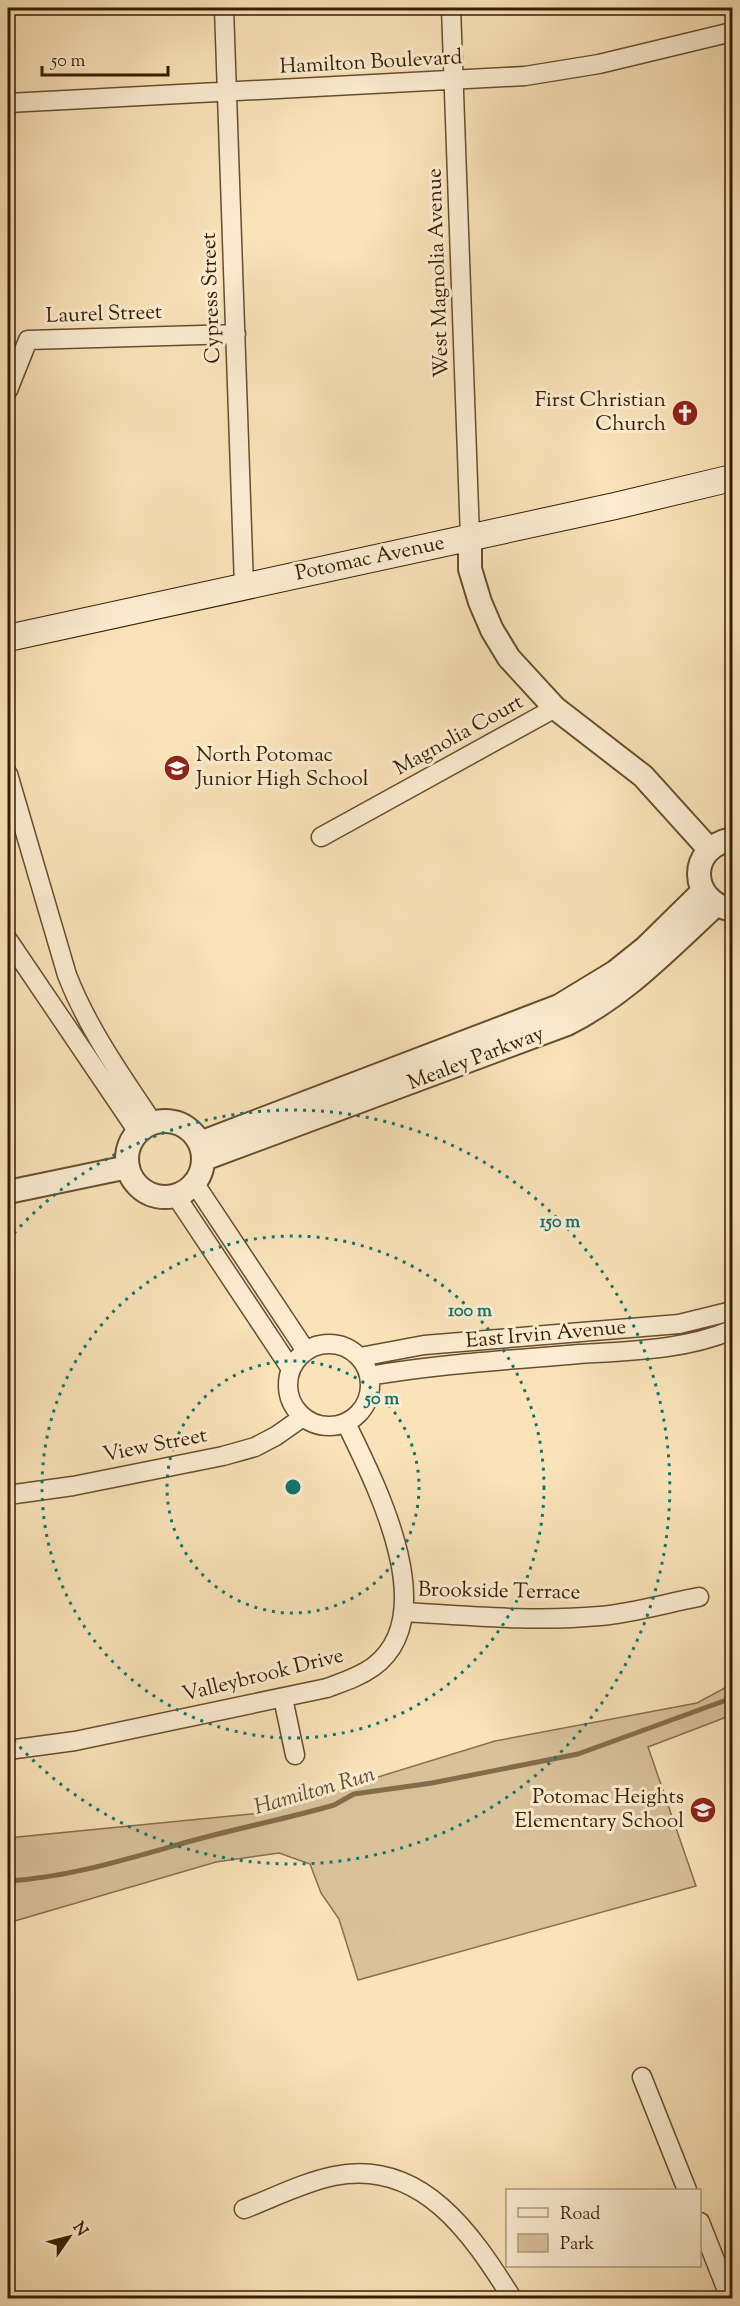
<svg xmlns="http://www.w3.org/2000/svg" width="740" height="2306" viewBox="0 0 740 2306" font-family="'Sorts Mill Goudy',serif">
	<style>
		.green { fill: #d9c19a; stroke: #886f4d; stroke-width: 1.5 }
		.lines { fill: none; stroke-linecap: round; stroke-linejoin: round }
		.stream { stroke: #836c49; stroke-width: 5 }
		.minor-casing { stroke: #674e2e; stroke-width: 21 }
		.tertiary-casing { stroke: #674e2e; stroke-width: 26 }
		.secondary-casing { stroke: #361d00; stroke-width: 28 }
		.minor { stroke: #fcedd2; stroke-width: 18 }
		.tertiary { stroke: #fcedd2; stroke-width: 22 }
		.secondary { stroke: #fcedd2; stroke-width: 26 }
		.ring { fill: none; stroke: #0f766e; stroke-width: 3; stroke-dasharray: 3 6 }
		.labels { text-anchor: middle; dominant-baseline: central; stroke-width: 6; stroke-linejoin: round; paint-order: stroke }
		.street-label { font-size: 21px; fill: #361d00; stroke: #fcedd2 }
		.poi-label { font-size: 21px; fill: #361d00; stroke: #fcedd2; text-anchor: end }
		.water-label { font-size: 22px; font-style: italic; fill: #634b2b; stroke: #fcedd2 }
		.centre { fill: #0f766e; stroke: #fcedd2; stroke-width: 3 }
		.ring-label { font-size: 18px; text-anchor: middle; font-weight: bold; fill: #0f766e; stroke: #fcedd2; stroke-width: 6; stroke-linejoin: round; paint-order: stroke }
	</style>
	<rect width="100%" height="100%" fill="#fae3b9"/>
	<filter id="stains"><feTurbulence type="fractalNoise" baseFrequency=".00333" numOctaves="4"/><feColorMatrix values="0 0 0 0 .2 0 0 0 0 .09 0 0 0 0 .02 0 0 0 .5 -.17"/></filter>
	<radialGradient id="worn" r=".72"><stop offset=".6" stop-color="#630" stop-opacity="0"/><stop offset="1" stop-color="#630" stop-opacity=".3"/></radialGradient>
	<!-- green -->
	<path class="green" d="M732,1684V1715L648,1747L696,1886L358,1980L339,1919L321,1893L310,1864L279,1853L216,1862L8,1923V1838L261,1813L495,1741L697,1703Z"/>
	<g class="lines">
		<!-- stream -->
		<path class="stream" d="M8,1881C71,1877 130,1858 191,1841C238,1828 286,1819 334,1805L354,1794L432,1783L578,1754L732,1698"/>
		<defs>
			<path id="minor" d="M224,8L244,587
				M451,8L470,538
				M8,103L525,76L599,64L732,32
				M8,390L28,340L236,334
				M8,774L67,975C88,1029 121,1075 153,1123
				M321,837L555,708
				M8,940L138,1132
				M195,1184L306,1351
				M176,1196L291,1369
				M288 1385a41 41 0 1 1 82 0a41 41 0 1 1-82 0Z
				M360,1357L424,1345L679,1324L732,1311
				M369,1376C439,1364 509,1360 579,1354C630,1351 685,1350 732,1330
				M8,1495L73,1486L223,1456L255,1447L276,1436L303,1417
				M404,1612C470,1616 535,1622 600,1616C633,1613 667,1603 699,1597
				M283,1698L295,1755
				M8,1750L75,1741L327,1688C343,1682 359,1677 373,1667C444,1615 375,1483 346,1423
				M642,2077L687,2190
				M244,2209C273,2198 304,2182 334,2176C421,2158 472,2234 512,2298
				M700,2222L730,2298"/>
			<path id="tertiary" d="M470,538V569L480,602L492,630L509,658L555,708L643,776L709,849
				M732,839C687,848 689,901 732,910
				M127 1159a38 38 0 1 1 76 0a38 38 0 1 1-76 0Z
				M200,1143L559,1006L615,972L645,948L703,891
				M204,1159L567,1024C625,995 668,949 716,905
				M8,1192L128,1167"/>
			<path id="secondary" d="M8,638L615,506L732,478"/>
		</defs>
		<!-- minor casing -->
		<use href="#minor" class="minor-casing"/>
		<!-- tertiary casing -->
		<use href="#tertiary" class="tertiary-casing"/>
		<!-- secondary casing -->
		<use href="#secondary" class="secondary-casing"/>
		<!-- minor -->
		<use href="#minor" class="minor"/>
		<!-- tertiary -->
		<use href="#tertiary" class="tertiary"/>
		<!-- secondary -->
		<use href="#secondary" class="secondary"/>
	</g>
	<!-- distance rings -->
	<g class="ring">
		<circle cx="293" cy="1487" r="126"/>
		<circle cx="293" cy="1487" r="251"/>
		<path d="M8 1240A377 377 0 1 1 8 1734"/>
	</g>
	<!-- icons -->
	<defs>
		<symbol id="church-disc" viewBox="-11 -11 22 22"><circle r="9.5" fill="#8f2418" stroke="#fcedd2"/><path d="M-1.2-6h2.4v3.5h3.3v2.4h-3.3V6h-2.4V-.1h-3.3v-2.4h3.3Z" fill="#fff"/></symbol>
		<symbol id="school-disc" viewBox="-11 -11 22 22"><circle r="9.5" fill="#8f2418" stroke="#fcedd2"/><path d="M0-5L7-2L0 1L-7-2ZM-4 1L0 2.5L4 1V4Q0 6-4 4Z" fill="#fff"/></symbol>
	</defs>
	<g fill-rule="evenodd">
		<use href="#church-disc" x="670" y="398" width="30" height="30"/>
		<use href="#school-disc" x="162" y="753" width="30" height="30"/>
		<use href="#school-disc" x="688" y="1795" width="30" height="30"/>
	</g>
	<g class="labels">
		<!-- street labels -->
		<g class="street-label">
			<text transform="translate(371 63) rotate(-3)">Hamilton Boulevard</text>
			<text transform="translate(439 273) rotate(-92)">West Magnolia Avenue</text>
			<text transform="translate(212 298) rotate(-92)">Cypress Street</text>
			<text transform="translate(104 315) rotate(-2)">Laurel Street</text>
			<text transform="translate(370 559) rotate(-12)">Potomac Avenue</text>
			<text transform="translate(459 736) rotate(-29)">Magnolia Court</text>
			<text transform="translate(476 1059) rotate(-21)">Mealey Parkway</text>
			<text transform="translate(546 1335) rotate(-5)">East Irvin Avenue</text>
			<text transform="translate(155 1446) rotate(-11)">View Street</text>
			<text transform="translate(499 1592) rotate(1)">Brookside Terrace</text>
			<text transform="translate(263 1676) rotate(-14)">Valleybrook Drive</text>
		</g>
		<!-- poi labels -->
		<g class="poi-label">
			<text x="666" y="401">First Christian<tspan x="666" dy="24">Church</tspan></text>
			<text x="196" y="756" text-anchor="start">North Potomac<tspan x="196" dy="24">Junior High School</tspan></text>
			<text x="684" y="1798">Potomac Heights<tspan x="684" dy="24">Elementary School</tspan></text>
		</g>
		<!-- water labels -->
		<g class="water-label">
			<text transform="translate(315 1792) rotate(-16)">Hamilton Run</text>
		</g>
	</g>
	<circle cx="293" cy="1487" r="9" class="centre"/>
	<g class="ring-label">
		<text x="560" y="1227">150 m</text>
		<text x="470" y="1316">100 m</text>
		<text x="382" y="1404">50 m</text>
	</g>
	<!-- margin -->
	<rect width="740" height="2306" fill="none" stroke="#fae3b9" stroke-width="30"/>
	<rect x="9" y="9" width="722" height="2288" fill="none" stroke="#361d00" stroke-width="3"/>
	<rect x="15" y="15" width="710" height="2276" fill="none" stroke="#361d00" stroke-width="1.5"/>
	<!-- legend -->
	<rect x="506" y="2189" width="195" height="78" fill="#fcedd2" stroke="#ad9a7e" stroke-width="1.5"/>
	<rect x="518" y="2208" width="30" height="9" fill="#fcedd2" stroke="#ad9a7e" stroke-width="1.5"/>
	<text x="560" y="2219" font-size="18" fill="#361d00">Road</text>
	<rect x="518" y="2234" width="30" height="18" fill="#d9c19a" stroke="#ad9a7e" stroke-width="1.5"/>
	<text x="560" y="2249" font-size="18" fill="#361d00">Park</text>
	<!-- north arrow -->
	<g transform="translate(69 2237) rotate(55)" stroke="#fcedd2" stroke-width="4.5" paint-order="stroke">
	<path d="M0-4.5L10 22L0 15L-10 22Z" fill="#361d00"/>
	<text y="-9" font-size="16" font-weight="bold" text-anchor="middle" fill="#361d00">N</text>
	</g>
	<!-- scale -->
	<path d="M42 66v9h126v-9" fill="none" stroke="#361d00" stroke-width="3"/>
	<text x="51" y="66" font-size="18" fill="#361d00" stroke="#fcedd2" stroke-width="4.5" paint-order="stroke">50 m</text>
	<rect width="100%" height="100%" filter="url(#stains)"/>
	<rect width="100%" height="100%" fill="url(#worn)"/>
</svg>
